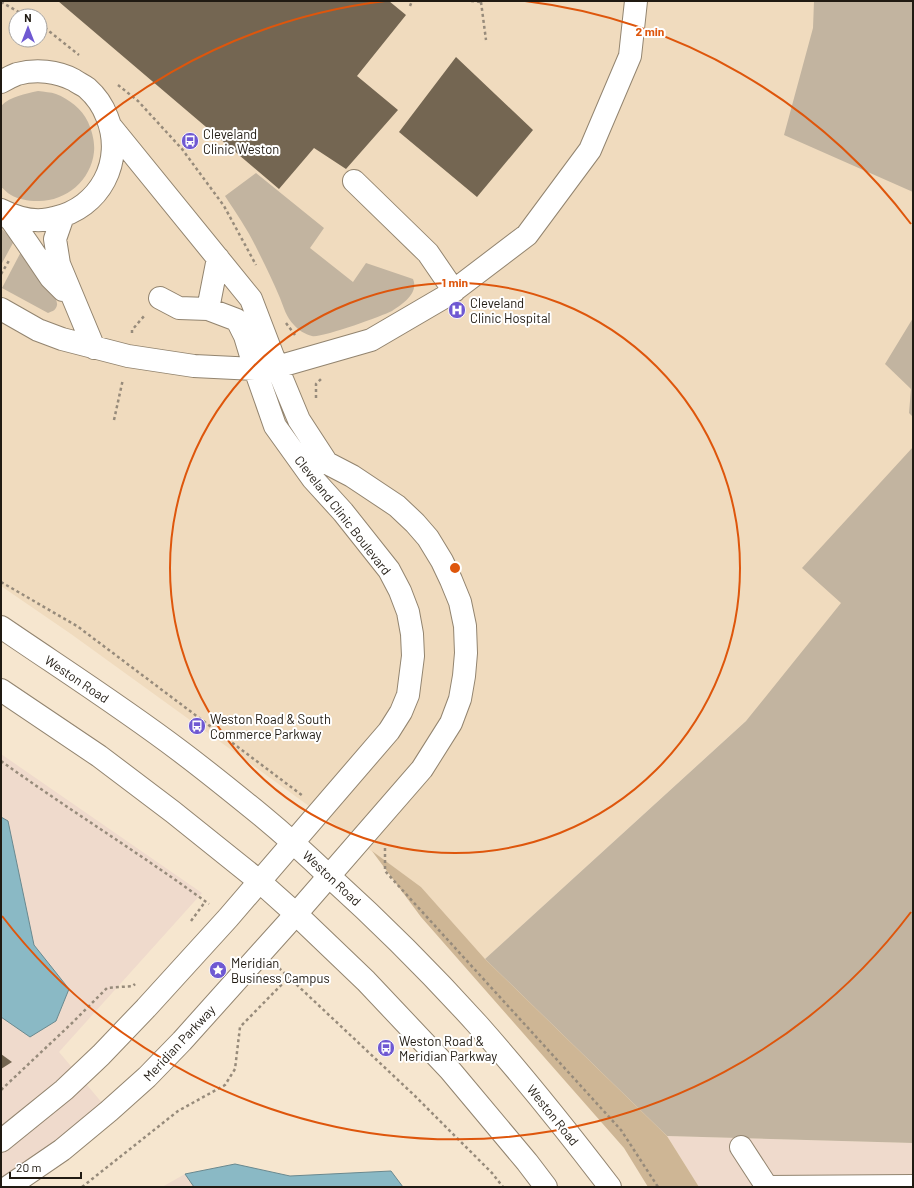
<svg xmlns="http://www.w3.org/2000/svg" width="914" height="1188" viewBox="0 0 914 1188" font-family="Barlow,sans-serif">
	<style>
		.commercial { fill: #efdacc }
		.built { fill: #f0dbbe; fill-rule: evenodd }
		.green { fill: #c2b4a0 }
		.forest { fill: #ceb695 }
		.water { fill: #8ab9c5; stroke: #6a898f }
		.building { fill: #746652 }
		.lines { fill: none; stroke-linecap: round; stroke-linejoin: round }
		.minor-casing { stroke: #92846f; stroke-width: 24 }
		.major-casing { stroke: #92846f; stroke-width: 24 }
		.path { stroke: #978b7b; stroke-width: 2.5; stroke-dasharray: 3 3; stroke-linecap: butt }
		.minor { stroke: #fff; stroke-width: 22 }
		.major { stroke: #fff; stroke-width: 22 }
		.ring { fill: none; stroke: #de560c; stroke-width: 2 }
		.labels { text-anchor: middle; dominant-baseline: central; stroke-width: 4; stroke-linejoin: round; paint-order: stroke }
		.poi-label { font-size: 13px; fill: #201a12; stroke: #fff; text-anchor: start }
		.street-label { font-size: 13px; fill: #201a12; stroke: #fff }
		.centre { fill: #de560c; stroke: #fff; stroke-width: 2 }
		.ring-label { font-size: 12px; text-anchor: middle; font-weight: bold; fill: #de560c; stroke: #fff; stroke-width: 4; stroke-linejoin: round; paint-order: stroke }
	</style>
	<rect width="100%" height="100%" fill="#f6e6cf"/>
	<!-- commercial -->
	<path class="commercial" d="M1,754L202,893L59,1052L109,1111L1,1187Z
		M667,1136L913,1143V1187H699Z
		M185,1174L194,1187H162Z"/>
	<!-- built -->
	<path class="built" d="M1,1H890L913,80V540L862,615L485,959L421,887L71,634L1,586ZM16,16H40V40H16Z"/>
	<!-- green -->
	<path class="green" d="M814,1H913V192L784,135L813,28Z
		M38,91C44,92 51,92 56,94C69,99 82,109 88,122C92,131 95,142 94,152C91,181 65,202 37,201C28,201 18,199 11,195C7,193 4,189 1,187V106C11,96 25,94 38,91Z
		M256,173L324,228L310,248L353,282L366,263L413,279C419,293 403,304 392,311C382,316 319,339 312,336C305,334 298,330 294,325C286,317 284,308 280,298C273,281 265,265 257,249C248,230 236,213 225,196Z
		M1,228L14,241L1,265Z
		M23,248C30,258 59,295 57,305C56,310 53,311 48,313L2,288Z
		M913,318V417L909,413L911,389L885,364Z
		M913,447V1143L667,1136L485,959L746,721L841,603L802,568Z"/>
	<!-- forest -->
	<path class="forest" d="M372,851L421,887L485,959L667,1136L699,1187H648L624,1148L421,917Z"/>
	<!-- water -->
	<path class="water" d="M1,817L8,821L34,945L69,989L56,1021L30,1037L1,1017Z
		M235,1164L290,1176L391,1171L403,1187H194L185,1174Z"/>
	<!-- building -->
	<path class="building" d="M58,1H389L406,15L357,76L398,110L346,169L314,148L279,189Z
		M456,57L533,130L477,197L399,132Z
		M1,1054L12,1062L1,1069Z"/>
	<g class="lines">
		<defs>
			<path id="minor" d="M1,82C6,79 12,76 17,74C36,69 57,71 74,80C78,83 83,85 87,88C96,96 103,106 107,117C125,161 100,208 54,218C50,219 46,220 42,220C28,221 13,216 1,210
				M354,181L428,253L454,291
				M2,211L12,221L28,244L51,278L63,290
				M63,216L55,239L59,264L94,348
				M1,309L38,330L62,339L128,356L194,366L255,369L277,367L371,340L448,295L527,235L590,150L630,56L636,1
				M208,309L218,258
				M1,1141L64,1090L101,1055L146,1008L228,918L389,731L401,712L408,695L413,656L412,634L408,612L400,591L389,570L343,512L313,479L275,426L255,369L245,336L237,320L208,309L179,308L160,298
				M741,1147L767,1187
				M8,1187L62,1150L109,1111L147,1077L182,1041L296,914L422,769L451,723L460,699L464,676L466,653L465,626L460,602L451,580L442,561L428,538L415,523L397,506L352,476L327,463L299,420L277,367L251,299L112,128
				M767,1187L913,1186"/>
			<path id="major" d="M1,627C61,668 122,707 180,751C208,772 235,794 262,816C285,835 308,856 330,877C382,924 431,973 478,1025C524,1077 568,1132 610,1187
				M1,690L99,756L173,812L259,881L296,914L366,981L450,1070L527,1162L546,1187"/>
		</defs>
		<!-- minor casing -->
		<use href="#minor" class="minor-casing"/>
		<!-- major casing -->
		<use href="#major" class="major-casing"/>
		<!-- path -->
		<path class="path" d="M471,1L481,2V1
			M1,2L26,16
			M481,2L486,40
			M410,6L412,1
			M40,24L79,55
			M118,85L138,101L182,149L224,206L256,265
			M1,274L10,259
			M286,323L295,335
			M132,333V330L145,315
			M316,398V384L321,379
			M114,420L123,379
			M1,582L77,626L303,796
			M1,761C69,810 141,854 209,904
			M385,848V871L621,1130L658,1187
			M191,921L205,902
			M279,968L415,1096L492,1173L503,1187
			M1,1090L71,1024L107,988L133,986L135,984
			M82,1187L178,1111L225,1085L235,1069L240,1027L289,977"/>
		<!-- minor -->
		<use href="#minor" class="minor"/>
		<!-- major -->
		<use href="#major" class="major"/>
	</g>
	<!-- distance rings -->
	<g class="ring">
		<circle cx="455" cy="568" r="285"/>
		<path d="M911 912A571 571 0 0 1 2 916M2 220A571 571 0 0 1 385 1M525 1A571 571 0 0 1 911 224"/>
	</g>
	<!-- icons -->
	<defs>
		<symbol id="bus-disc" viewBox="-11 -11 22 22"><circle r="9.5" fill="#6f59d2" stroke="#fff"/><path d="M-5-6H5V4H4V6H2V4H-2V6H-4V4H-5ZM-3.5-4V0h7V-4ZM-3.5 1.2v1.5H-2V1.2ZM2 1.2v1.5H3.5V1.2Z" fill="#fff"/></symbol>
		<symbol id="hospital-disc" viewBox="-11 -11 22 22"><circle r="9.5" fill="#6f59d2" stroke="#fff"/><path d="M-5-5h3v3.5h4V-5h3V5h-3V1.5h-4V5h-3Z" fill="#fff"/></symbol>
		<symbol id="sight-disc" viewBox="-11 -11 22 22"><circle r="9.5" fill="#6f59d2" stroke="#fff"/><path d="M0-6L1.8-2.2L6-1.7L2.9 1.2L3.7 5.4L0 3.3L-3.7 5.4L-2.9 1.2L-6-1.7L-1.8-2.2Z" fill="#fff"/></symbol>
	</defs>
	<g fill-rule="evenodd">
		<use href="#bus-disc" x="180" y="131" width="20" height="20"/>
		<use href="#hospital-disc" x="447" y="300" width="20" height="20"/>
		<use href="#bus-disc" x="187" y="716" width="20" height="20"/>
		<use href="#sight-disc" x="208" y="960" width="20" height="20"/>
		<use href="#bus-disc" x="376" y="1038" width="20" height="20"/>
	</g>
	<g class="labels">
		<!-- poi labels -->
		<g class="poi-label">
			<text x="203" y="134">Cleveland<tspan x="203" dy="15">Clinic Weston</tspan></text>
			<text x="470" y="303">Cleveland<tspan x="470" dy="15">Clinic Hospital</tspan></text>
			<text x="210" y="719">Weston Road &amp; South<tspan x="210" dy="15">Commerce Parkway</tspan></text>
			<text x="231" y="963">Meridian<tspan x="231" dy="15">Business Campus</tspan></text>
			<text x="399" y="1041">Weston Road &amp;<tspan x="399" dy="15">Meridian Parkway</tspan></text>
		</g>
		<!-- street labels -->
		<g class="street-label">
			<text transform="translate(343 515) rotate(52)">Cleveland Clinic Boulevard</text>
			<text transform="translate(77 679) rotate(34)">Weston Road</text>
			<text transform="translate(332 878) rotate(43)">Weston Road</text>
			<text transform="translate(179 1043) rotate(-47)">Meridian Parkway</text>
			<text transform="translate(553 1115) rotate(51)">Weston Road</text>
		</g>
	</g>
	<circle cx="455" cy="568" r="6" class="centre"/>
	<g class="ring-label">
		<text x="650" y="36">2 min</text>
		<text x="455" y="287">1 min</text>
	</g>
	<!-- border -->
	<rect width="914" height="1188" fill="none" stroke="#201a12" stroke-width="4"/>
	<!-- north arrow -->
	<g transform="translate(28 28)"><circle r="19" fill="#ffffff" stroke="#a6a3a0"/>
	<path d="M0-3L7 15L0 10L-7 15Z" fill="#6f59d2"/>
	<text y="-6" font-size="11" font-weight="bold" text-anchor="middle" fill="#201a12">N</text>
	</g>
	<!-- scale -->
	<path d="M10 1172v6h71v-6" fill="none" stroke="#201a12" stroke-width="2"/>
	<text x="16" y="1172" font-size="12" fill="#201a12" stroke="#ffffff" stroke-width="3" paint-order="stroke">20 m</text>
</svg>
